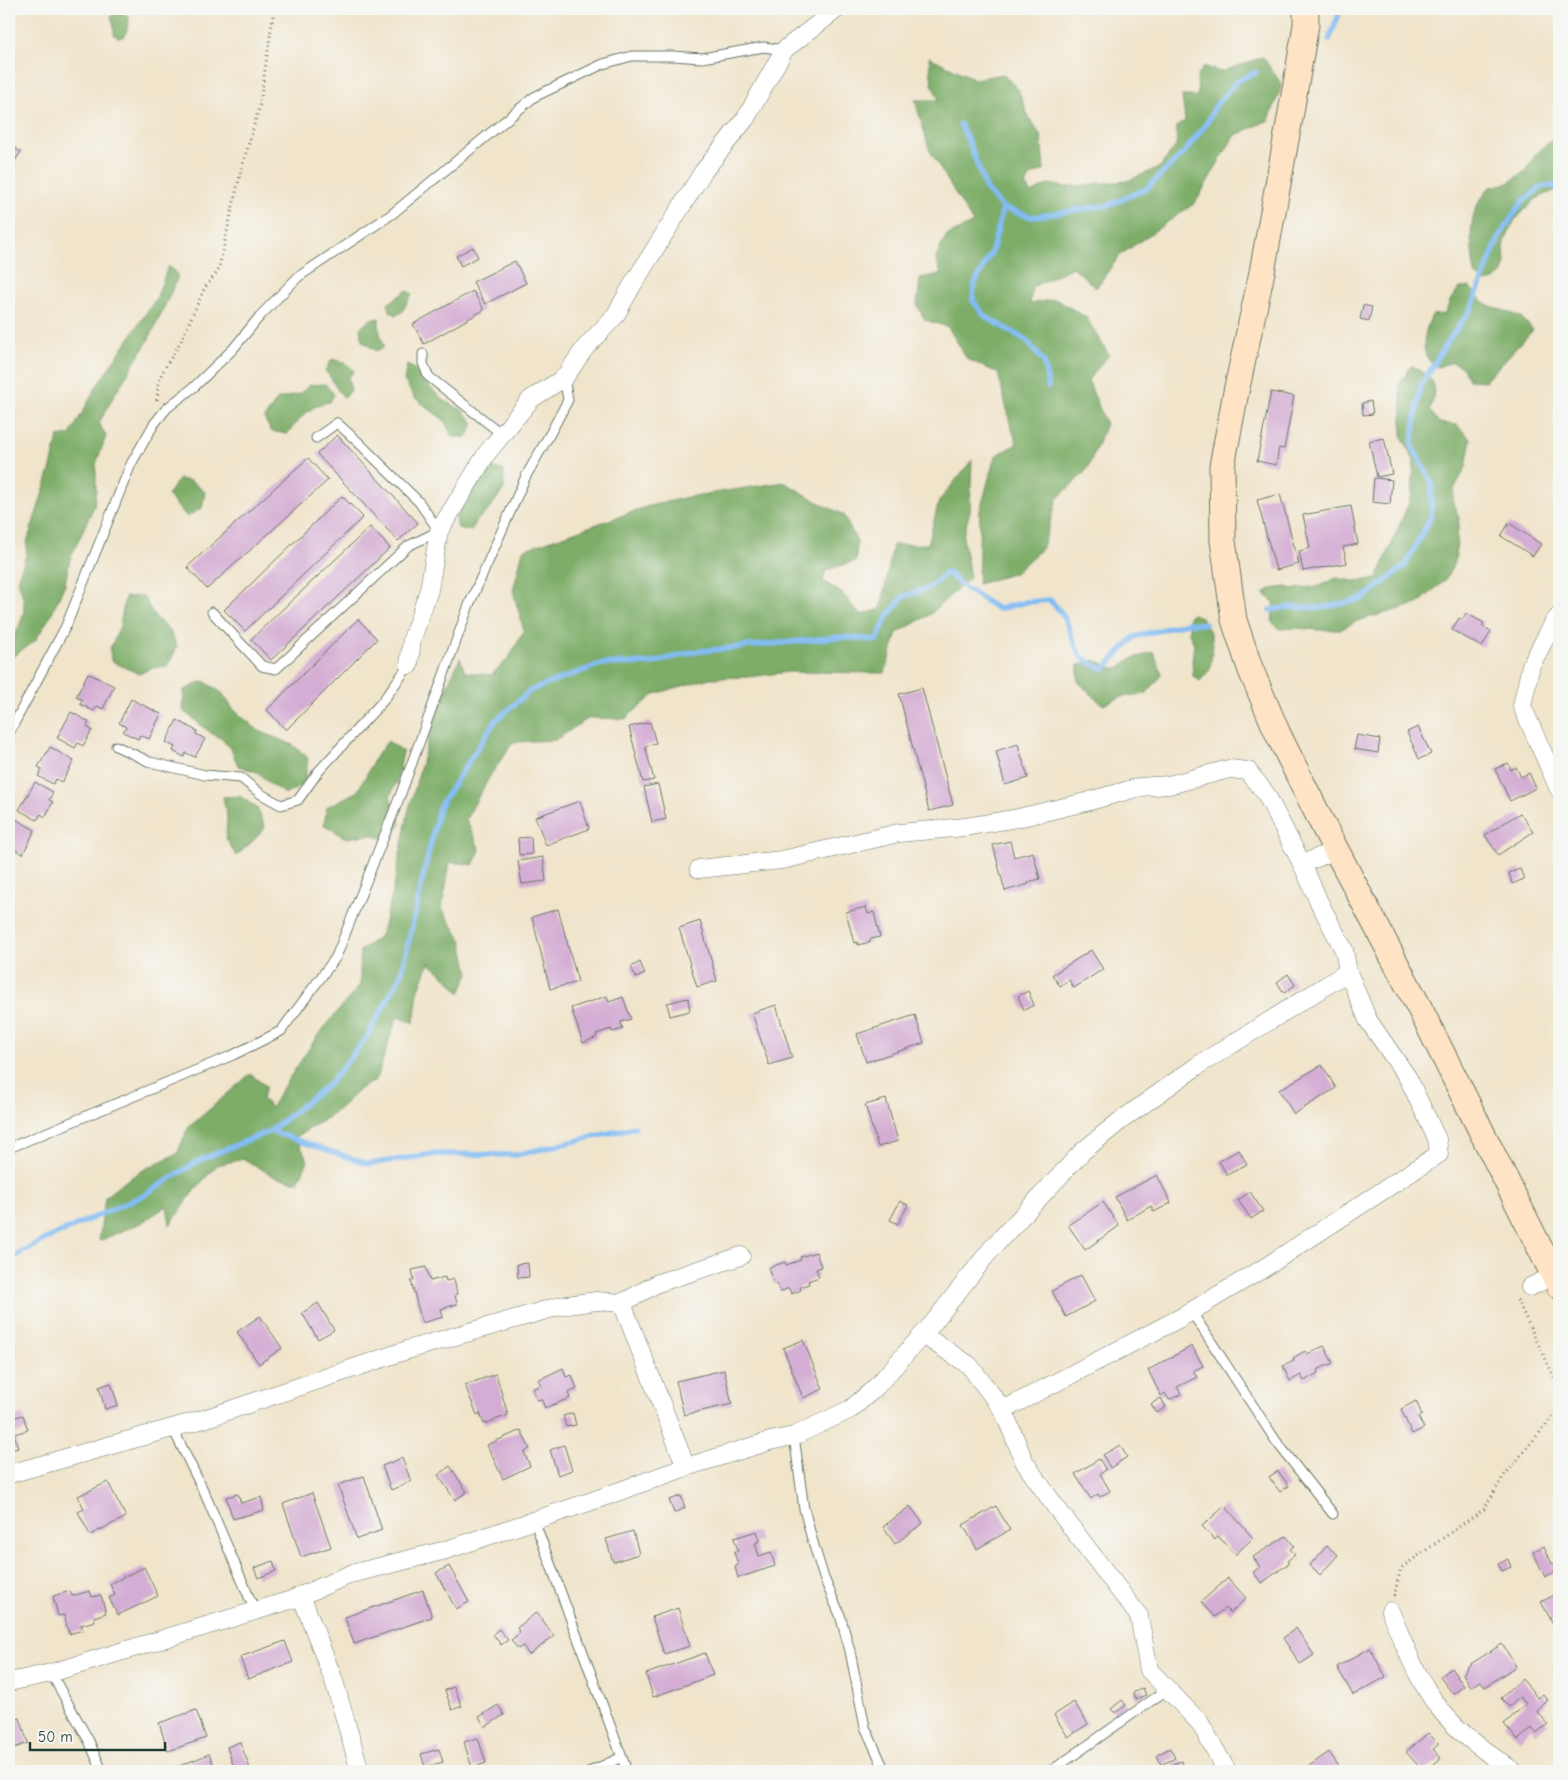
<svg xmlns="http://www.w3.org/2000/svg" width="1568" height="1780" viewBox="0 0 1568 1780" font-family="'Comic Neue',sans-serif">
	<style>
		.forest { fill: #7dad67; stroke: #4e754e }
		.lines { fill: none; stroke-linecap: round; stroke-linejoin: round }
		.stream { stroke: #82bcf3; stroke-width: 5.5 }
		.building { fill: #d4add4 }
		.service-casing { stroke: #687768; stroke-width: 11 }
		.minor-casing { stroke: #687768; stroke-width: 19 }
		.secondary-casing { stroke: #687768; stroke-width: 27 }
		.path { stroke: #687768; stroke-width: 3; stroke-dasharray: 1 4; stroke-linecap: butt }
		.service { stroke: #fff; stroke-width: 9 }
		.minor { stroke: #fff; stroke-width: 18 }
		.secondary { stroke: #fee4c5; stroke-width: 25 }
	</style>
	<rect width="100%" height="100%" fill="#f6f6f2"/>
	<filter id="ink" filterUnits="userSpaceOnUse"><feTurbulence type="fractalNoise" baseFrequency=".02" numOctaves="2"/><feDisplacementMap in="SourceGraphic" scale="10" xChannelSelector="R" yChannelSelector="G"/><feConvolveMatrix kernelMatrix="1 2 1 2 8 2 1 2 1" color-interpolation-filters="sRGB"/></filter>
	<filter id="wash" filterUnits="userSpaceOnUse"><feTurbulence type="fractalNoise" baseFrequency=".0096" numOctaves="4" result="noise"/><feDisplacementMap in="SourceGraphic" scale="20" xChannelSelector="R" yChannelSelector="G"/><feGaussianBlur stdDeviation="1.12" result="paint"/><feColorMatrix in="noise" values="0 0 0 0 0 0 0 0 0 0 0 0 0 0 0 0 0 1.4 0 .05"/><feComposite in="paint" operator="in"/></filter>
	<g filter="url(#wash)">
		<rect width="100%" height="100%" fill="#f0e4ca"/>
		<!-- forest -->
		<path class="forest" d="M120,11L129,17V22L125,36L119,38L114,35V27L111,16Z
			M929,57L975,79L1003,74L1018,89L1029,118L1041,136L1044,170L1031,176L1025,185L1032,193L1048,184L1065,187L1127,181L1160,167L1176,146L1177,126L1185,121L1182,96H1198L1197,77L1204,66L1221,72L1263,57L1282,85L1269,120L1234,136L1195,203L1120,255L1096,288L1073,267L1032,287L1030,304L1055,299L1086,317L1109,355L1088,380L1106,424L1087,470L1057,499L1043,547L1015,573L978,584L980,511L995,456L1017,444L1010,423L998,373L967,359L948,327L925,320L917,305L920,278L941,274L936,258L946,236L973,223L929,149L915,100H939L932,84Z
			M1553,139L1559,143V184L1558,189L1536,199L1514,221L1504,243L1505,264L1503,273L1494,280L1486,282L1475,275C1472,252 1467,225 1478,204C1481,198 1486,193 1490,187L1508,183L1525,171L1536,154Z
			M168,266L177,273V279L169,297L148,341L115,394L99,423L106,436L96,464V491L94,506L70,559L65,584L51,615L35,641L9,659V632L15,635C26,613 27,603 17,580L26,556L27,542L51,467L58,437L70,435L98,384L157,297Z
			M1470,287L1476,295L1486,304L1521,317L1533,330L1485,381L1469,380L1463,368L1453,362L1438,367C1417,358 1424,332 1432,315L1445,314L1451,299L1460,288Z
			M407,290L412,294L402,312L396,315L390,311L388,304Z
			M379,318V330L384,347L376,351L362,341L360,328L371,319Z
			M332,359C341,362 348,363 354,371L348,378L351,390L345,398C334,389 335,381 325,371Z
			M407,365L415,369L421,379L443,400L462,410L474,423L467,437H452L445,421L414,397L404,380Z
			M1412,365C1436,383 1438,380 1430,410L1439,423L1457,425L1471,439L1466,467L1454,489L1453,503L1459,518L1455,562L1445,580L1418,604L1357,621L1340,630H1318L1297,628L1279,629L1272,622L1274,603L1264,593L1270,589L1286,587L1294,589L1320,586L1336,578L1353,581L1377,579L1412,495L1414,461L1402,436V405L1399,385Z
			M325,384L334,394L330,402C311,404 299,420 287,434L271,431L264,418L278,399L299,394L310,385Z
			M972,460L970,511L963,537L970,578L929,615L897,633L885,673L788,672L748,677L710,678L655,694L625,719L589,718L555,740L513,742L490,776L466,819L480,850L473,865L450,862L442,909L462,941L469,973L460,993L449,980L429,963L418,992L414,1023L397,1017L376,1080L361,1088L333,1114L296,1137L308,1161L298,1182L275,1177L244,1159L217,1165L193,1192L170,1225L167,1206L141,1223L99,1241L105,1197C127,1178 150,1165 177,1154L188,1128L250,1074L266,1086L262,1099L272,1108L276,1098L318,1035L360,985V951L381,935L392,896L408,813L431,729L445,691L460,658L465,672L491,675L509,658L524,631L513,591L523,550L649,506L688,497L784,482L818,502L844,515L857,542L856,561L826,570L823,581L843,594L860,615L881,609L893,545L928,544L939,501Z
			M492,467L504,471V489L487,512L476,521L471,531L458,528L455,515L483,475Z
			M179,479L191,481L205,492L202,508L187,517L167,495Z
			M143,596L155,617L170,631L177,647L168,666L151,668L139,674L111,661L110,649L120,626L125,597Z
			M1193,614L1201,617L1211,634L1213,645L1210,669L1200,681L1193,676L1192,661L1194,644L1189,633V616Z
			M1154,652L1162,675L1146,694L1121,697L1103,705L1078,682V665L1095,660L1113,668H1118L1131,659Z
			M204,681L222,693L234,710L259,731L293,745L308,758L305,784L286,794L271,785L257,772L238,766L232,751L222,739L211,733L183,711L184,690Z
			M388,741L403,752L397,780L390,797L400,824L390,840L370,835L346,838L324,825L327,807L358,791L376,756Z
			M240,796L257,808L265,828L254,840L236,856L226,838L227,817L223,797Z"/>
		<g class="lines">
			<!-- stream -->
			<path class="stream" d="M1329,40L1341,9
				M960,124L970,145L986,189L1003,208L1032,217L1109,205L1146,189L1184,153L1208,121L1216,105L1237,81L1256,72
				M1003,208L992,251L974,285L973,301L986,317L1026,340L1044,362L1048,387
				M1270,610L1290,607L1321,608L1362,599L1405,566L1431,517L1432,483L1412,446L1420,387L1448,341L1471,309L1499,237L1522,202L1543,186H1553L1559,190
				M270,1131L369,1164L435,1154L516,1155L635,1127
				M9,1258H11L48,1238L144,1195L200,1160L270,1131L329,1084L367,1037L401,975L439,807L496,720L531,690L601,664L652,663L692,652L841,637L877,640L887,617L903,597L930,587L947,572L962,586L998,609L1026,602L1050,600C1054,605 1060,610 1063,615C1077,641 1070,658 1104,669L1134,637L1187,623L1205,624"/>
		</g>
		<g id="blocks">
			<!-- building -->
			<path class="building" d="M9,144L21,152L14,162L9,159Z
				M473,247L478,257L461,266L456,256Z
				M515,261L526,283L485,304L473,282Z
				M473,291L484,310L424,344L413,324Z
				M1363,305L1372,307L1369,321L1360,319Z
				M1271,392L1294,396L1284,449L1279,448L1276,465L1257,461Z
				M1371,401L1373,414L1363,415L1362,403Z
				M337,435L418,523L398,541L317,454Z
				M1384,438L1392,474L1377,477L1369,441Z
				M308,458L328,480L207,589L187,567Z
				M1374,478L1392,480L1390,504L1372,502Z
				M1280,494L1299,564L1276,570L1257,500Z
				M342,496L363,517L245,631L224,610Z
				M1351,506L1358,544L1343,547L1347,563L1303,571L1299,551L1310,548L1303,515Z
				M1509,523L1541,544L1533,556L1501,536Z
				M370,527L390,548L271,660L251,639Z
				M1466,613L1484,623L1482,626L1491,631L1482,647L1452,630L1459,618L1462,620Z
				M358,619L377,639L286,730L267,710Z
				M88,673L114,686L103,709L97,706L94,711L80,704L83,700L76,697Z
				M922,688L953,805L929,811L899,694Z
				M131,699L161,714L149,739L140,735L138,739L123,732L126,727L119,723Z
				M71,712L89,722L87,727L92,730L83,746L78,743L75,748L57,738Z
				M177,720L197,731L196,734L205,739L195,757L186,753L184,757L173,751L175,747L166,742Z
				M650,722L656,743L645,746L654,780L643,782L629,727Z
				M1418,727L1431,754L1419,759L1407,732Z
				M1357,735L1380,739L1378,753L1354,749Z
				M1018,744L1028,778L1005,785L996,751Z
				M50,747L74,761L62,782L56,779L53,784L38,776L42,769L38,767Z
				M1508,763L1511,770L1516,767L1521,777L1529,773L1536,788L1510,801L1495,769Z
				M35,782L53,792L49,800L53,802L45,817L41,814L37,820L19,810Z
				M658,784L666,819L652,822L644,787Z
				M580,801L589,829L546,845L535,817Z
				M1520,813L1533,832L1498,855L1485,835Z
				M10,816L35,830L23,854L16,850L14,854L9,851Z
				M531,837L532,854L519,855L518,838Z
				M1010,841L1014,857L1033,852L1040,879L1028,882L1029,884L1005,891L993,845Z
				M543,857L546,881L522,884L518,861Z
				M1520,869L1524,879L1512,884L1509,873Z
				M866,907L868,914L874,912L880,937L870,939V942L858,945V942L854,943L846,912Z
				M558,909L578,982L550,989L532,917Z
				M700,921L717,981L697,987L679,928Z
				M1091,950L1103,969L1074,988L1069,980L1060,986L1052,975Z
				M640,962L645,974L636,978L631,967Z
				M1288,974L1295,985L1284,993L1277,982Z
				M1028,991L1034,1005L1024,1010L1018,996Z
				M607,996L609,1002L623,997L631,1019L621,1022L623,1029L612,1032L611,1029L596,1034L597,1037L583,1043L571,1008Z
				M688,998L690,1011L670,1016L667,1003Z
				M776,1005L792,1058L769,1065L752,1013Z
				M915,1015L924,1043L866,1062L857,1034Z
				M1322,1065L1336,1088L1294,1114L1279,1090Z
				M886,1099L898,1141L878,1147L865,1105Z
				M1239,1150L1247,1164L1227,1175L1219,1161Z
				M1157,1175L1171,1203L1154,1212L1151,1206L1127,1220L1115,1197Z
				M1250,1192L1263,1211L1251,1219L1238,1200Z
				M900,1201L908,1205L898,1224L890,1220Z
				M1103,1202L1119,1226L1085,1250L1068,1225Z
				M816,1252L821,1267L816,1269L819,1277L808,1281L809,1284L800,1287L801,1290L791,1294L789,1288L780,1292L777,1283L774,1284L768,1268L785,1262L786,1265L801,1260L800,1257Z
				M528,1263L529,1277L518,1278L517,1264Z
				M426,1267L430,1281L445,1277L446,1281L454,1279L457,1294L455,1295L457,1304L441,1309L443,1317L422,1323L411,1281L414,1280L412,1270Z
				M1081,1275L1095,1301L1066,1317L1052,1291Z
				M318,1303L334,1330L318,1339L302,1313Z
				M260,1316L282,1348L259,1364L237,1332Z
				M803,1340L823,1389L803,1398L783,1348Z
				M1192,1346L1203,1366L1193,1371L1197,1377L1177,1387L1181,1394L1169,1400L1165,1393L1161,1396L1148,1370Z
				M1324,1346L1333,1363L1317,1370L1318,1373L1304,1381L1301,1375L1290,1381L1283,1366L1294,1361L1293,1358L1305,1351L1307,1354Z
				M563,1368L566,1377L572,1375L577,1389L568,1393L570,1398L545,1408L541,1399L537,1400L532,1389L541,1385L538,1380Z
				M724,1370L732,1404L684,1415L676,1381Z
				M496,1374L508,1415L484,1424L480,1413L477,1415L465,1385Z
				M111,1383L118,1405L105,1409L99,1387Z
				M1161,1398L1166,1407L1157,1413L1151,1404Z
				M1416,1401L1422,1415L1418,1417L1424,1428L1412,1434L1401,1409Z
				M573,1413L576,1425L566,1427L563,1416Z
				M23,1415L28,1430L14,1434L18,1448L9,1451V1419Z
				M521,1430L530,1449L524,1452L530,1466L503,1479L487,1445Z
				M564,1445L572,1470L558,1475L550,1450Z
				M1120,1445L1127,1457L1110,1468L1103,1455Z
				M402,1458L411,1481L391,1490L382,1466Z
				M1099,1459L1106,1470L1100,1474L1110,1491L1100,1497L1098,1494L1091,1499L1075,1474Z
				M450,1466L467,1492L455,1500L438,1475Z
				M1278,1471L1289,1486L1280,1492L1269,1477Z
				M364,1476L382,1530L357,1539L338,1485Z
				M108,1482L126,1517L90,1535L78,1512L84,1509L78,1496Z
				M312,1493L331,1547L301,1557L283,1504Z
				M238,1494L241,1503L261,1497L264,1510L233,1519L226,1497Z
				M681,1496L685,1508L674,1513L669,1500Z
				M910,1506L923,1523L895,1544L883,1527Z
				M996,1506L1010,1530L977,1549L963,1525Z
				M1225,1506L1253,1538L1235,1555L1218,1536L1215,1540L1202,1526Z
				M633,1531L639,1554L613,1562L606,1539Z
				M757,1531L760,1541L755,1543L759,1556L771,1552L775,1566L738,1578L735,1567L738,1565L734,1552L738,1551L734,1538Z
				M1286,1536L1294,1546L1290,1549L1295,1555L1287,1561L1289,1563L1262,1583L1253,1572L1260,1567L1253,1557Z
				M1327,1546L1338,1555L1320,1575L1310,1565Z
				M1544,1546L1552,1564L1557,1562L1559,1565V1570L1545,1577L1533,1552Z
				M1508,1559L1511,1567L1502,1571L1498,1564Z
				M273,1561L276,1571L258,1578L254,1568Z
				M449,1566L469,1602L456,1609L436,1573Z
				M144,1567L158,1596L118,1615L109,1598L115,1595L110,1584Z
				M1228,1578L1246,1598L1230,1613L1225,1608L1214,1617L1201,1602Z
				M423,1590L432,1617L354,1644L345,1617Z
				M70,1591L72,1596L90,1591L92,1597L101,1595L106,1613L94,1617L95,1621L81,1625L83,1630L69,1634L64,1615L58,1616L53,1596Z
				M1558,1593L1559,1605L1556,1607L1559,1613V1628L1556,1629L1541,1602Z
				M678,1608L690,1646L664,1654L652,1617Z
				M537,1612L554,1636L529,1655L523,1646L518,1649L511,1640L520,1633L517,1628Z
				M1296,1628L1314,1655L1300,1664L1283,1638Z
				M499,1629L508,1640L501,1645L493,1634Z
				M285,1641L293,1662L248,1679L240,1657Z
				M1502,1644L1516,1666L1485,1687L1480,1681L1471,1687L1463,1674L1469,1665Z
				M1370,1648L1386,1677L1353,1695L1337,1667Z
				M705,1653L713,1675L653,1697L646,1674Z
				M1451,1668L1464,1686L1453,1694L1440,1677Z
				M1522,1679L1538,1698L1543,1694L1548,1700L1537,1711L1548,1724L1536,1733L1532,1728L1518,1740L1504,1724L1526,1704L1520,1697L1509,1707L1501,1698Z
				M454,1687L462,1706L452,1710L445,1690Z
				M1143,1688L1146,1695L1136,1699L1133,1693Z
				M1122,1700L1126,1705L1115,1713L1111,1709Z
				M1074,1702L1088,1724L1068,1737L1054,1715Z
				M498,1705L504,1715L485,1727L479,1717Z
				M196,1710L206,1738L168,1751L159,1723Z
				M20,1718L28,1743L9,1750V1722Z
				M1428,1733L1439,1744L1433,1749L1441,1758L1426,1771H1423L1406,1752Z
				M478,1738L486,1763L472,1768L464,1742Z
				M240,1742L251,1771H235L227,1747Z
				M1170,1748L1175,1758L1161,1765L1157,1755Z
				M439,1749L443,1762L425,1767L421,1754Z
				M1329,1752L1341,1769L1338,1771H1302Z
				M209,1754L216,1771H167Z
				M1182,1761L1184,1769L1176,1771L1173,1764Z"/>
		</g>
	</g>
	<g filter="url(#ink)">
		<use href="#blocks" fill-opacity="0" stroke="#687768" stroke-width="1"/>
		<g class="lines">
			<defs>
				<path id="service" d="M423,354V363L428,376L503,435
					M212,612L262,666L276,669L408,546L439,531L419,502L357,441L337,423L316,438
					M9,733L66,626L131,464L154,424L167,408L194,387L233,349L260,316L298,277L392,214L534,97L603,64L632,56H673L702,58L764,47L784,50
					M116,746L150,762L205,775L241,778L261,794L281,805L298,800L318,772L382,702L409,665
					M9,1148L233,1055L281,1031L336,957L400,796L469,605L526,476L551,432L568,400L564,378
					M1191,1311L1276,1441L1333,1514
					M172,1427L205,1494L255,1611
					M794,1436L804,1509L812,1539L824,1578L840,1615L850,1651L865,1727L885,1771
					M534,1520L627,1771
					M51,1673L89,1741L102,1771
					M591,1771L622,1757
					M1051,1771L1168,1689"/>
				<path id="minor" d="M1559,616L1554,622L1531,665L1522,706L1559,789
					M409,665L412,639L429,590L439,531L487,453L531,399L564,378L585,348L615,316L633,284L703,172L746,118L784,50L837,9
					M1302,864L1336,850
					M699,869L782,860L899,833L965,827L1018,818L1086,802L1140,787L1169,785L1229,769L1248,771L1266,794L1302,864L1320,904L1344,950L1348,972L1368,1020L1408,1078L1437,1139L1439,1154L1264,1268L1180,1318L1003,1410
					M1530,1287L1559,1273
					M622,1303L686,1467
					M923,1335L969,1365L1003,1410L1025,1463L1055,1506L1139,1616L1149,1670L1200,1723L1227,1771
					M9,1474L204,1419L407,1350L560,1306L596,1301L622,1303L658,1283L741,1256
					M301,1595L334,1681L360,1771
					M1390,1611C1405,1645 1417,1680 1440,1709C1459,1734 1488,1753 1513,1771
					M9,1682L51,1673L291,1600L351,1574L446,1550L595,1500L686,1467L770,1441L794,1436L851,1409L875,1388L933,1323L992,1248L1083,1151L1120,1121L1197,1066L1348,972"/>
				<path id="secondary" d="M1306,9V25L1290,118L1262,272L1236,392L1222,466L1223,541L1234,620L1250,668L1278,734L1325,829L1419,1007L1559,1286"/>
			</defs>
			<!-- service casing -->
			<use href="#service" class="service-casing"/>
			<!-- minor casing -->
			<use href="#minor" class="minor-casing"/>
			<!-- secondary casing -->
			<use href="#secondary" class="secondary-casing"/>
			<!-- path -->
			<path class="path" d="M157,400L158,385L162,373L181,341L204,289L218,271L241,171L260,104L274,9
				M1517,1300L1559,1387
				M1394,1596L1401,1568L1484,1509L1503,1477L1559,1409"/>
			<!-- service -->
			<use href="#service" class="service"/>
			<!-- minor -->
			<use href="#minor" class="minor"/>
			<!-- secondary -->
			<use href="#secondary" class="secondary"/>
		</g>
	</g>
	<!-- margin -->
	<rect width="1568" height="1780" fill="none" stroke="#f6f6f2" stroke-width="30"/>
	<!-- scale -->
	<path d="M30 1742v8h135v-8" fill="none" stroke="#1f3d34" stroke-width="2.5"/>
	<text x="38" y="1742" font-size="15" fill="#1f3d34" stroke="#f6f6f2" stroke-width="4" paint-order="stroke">50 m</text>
</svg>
